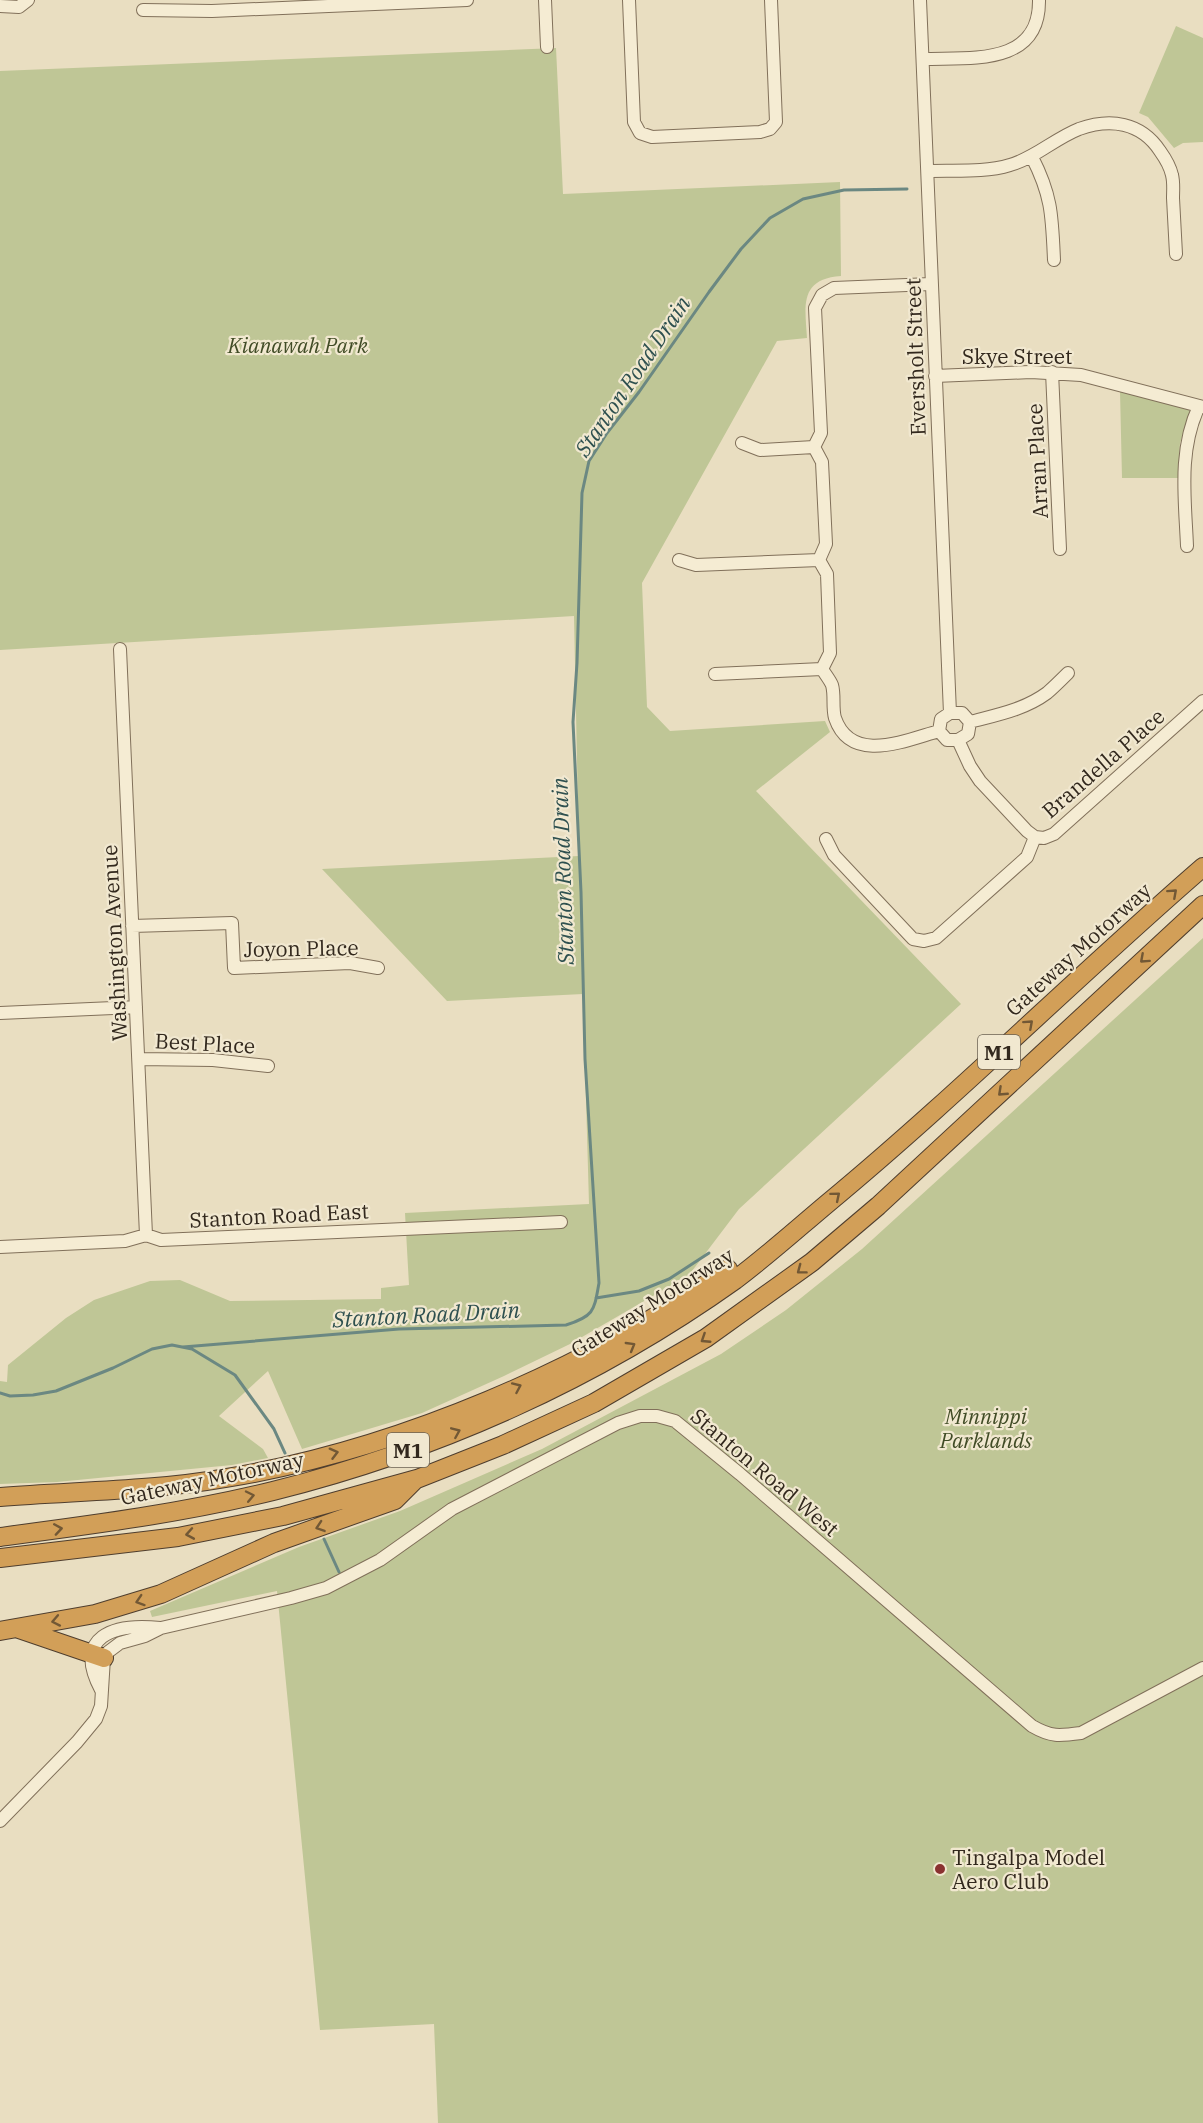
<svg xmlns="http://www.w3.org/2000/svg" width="1203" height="2123" viewBox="0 0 1203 2123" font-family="'IBM Plex Serif',serif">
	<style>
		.green { fill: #bfc696 }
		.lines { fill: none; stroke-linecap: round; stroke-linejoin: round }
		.stream { stroke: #6b8882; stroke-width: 3 }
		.minor-casing { stroke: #81705a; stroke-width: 14 }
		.highway-casing { stroke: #4f3e2e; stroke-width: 20 }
		.minor { stroke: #f5ecd3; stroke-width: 12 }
		.highway { stroke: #d29f58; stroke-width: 18 }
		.oneway { stroke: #725835 }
		.poi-dot { fill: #8a3230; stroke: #f1e8d0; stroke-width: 2 }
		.labels { text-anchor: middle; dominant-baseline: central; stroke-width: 4.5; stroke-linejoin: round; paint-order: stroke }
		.shield { fill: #f1e8d0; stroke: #6b6253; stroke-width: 1.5 }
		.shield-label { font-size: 20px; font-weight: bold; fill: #32281d }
		.park-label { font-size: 21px; font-style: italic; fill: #414c26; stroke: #f1e8d0 }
		.street-label { font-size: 21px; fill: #32281d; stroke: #f1e8d0 }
		.poi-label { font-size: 21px; fill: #32281d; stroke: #f1e8d0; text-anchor: start }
		.water-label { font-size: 22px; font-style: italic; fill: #2e504f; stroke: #f1e8d0 }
	</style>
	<rect width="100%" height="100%" fill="#e9dec1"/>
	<!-- green -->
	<path class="green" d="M1176,26L1203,38V142L1183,143L1174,148L1148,117L1139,113Z
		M556,48L563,194L840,182L841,276C799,279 805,306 807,338L777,341L642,583L647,707L670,731L825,721L830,732L756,791L961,1004L739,1209L689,1275L570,1344L504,1376L422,1413L302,1449L268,1371L219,1416L263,1449L268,1458L232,1465L57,1482L0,1484V1381L7,1382L8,1365L66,1318L94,1300L150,1281L180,1280L230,1301L381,1299V1288L409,1285L405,1213L589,1204L583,994L447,1001L322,869L579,856L574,616L0,650V71Z
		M1120,391L1191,410L1180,443L1178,478H1122Z
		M1203,938V2123H438L434,2024L320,2030L277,1591L152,1617L150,1611L299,1547L400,1511L542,1449L721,1354L786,1310L862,1249Z"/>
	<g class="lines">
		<!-- stream -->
		<path class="stream" d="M596,1298L639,1291L669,1279L709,1253
			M183,1347L399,1329L566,1325C595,1316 594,1310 599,1283L585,1059L581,892L573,722L577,663L582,493L589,461L607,433L639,392L709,292L741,249L770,218L803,199L844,190L907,189
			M0,1393L10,1396L33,1395L56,1391L113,1368L152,1349L172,1345L192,1349L235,1375L274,1429L285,1453
			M324,1539L339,1572"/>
		<defs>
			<path id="minor" d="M545,0L547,47
				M629,0L634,122L640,133L652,137L760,132L770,129L776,122L771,0
				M920,0L950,713
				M0,6L19,7L28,0
				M143,10L212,11L467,0
				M923,59C969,57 1040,67 1039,0
				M1032,157C1052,196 1052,216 1054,260
				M928,171C955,170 984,173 1010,165C1035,158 1054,139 1079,129C1110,118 1141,122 1160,151C1165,158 1170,166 1172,175C1174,183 1173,191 1173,198C1174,217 1175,235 1176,254
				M931,284L834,288L822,295L815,308L821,433L814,447L822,462L826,544L819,560L827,574L830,653L822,669C825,674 830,680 832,685C835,695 832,708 835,718C851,765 906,740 939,731
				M1052,372L1060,549
				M935,376L1031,372L1081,375L1203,407
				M742,443L760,450L814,447
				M1187,546C1185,498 1178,451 1199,406
				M679,560L696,565L819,560
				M120,649L146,1235
				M715,674L822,669
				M950,713H962L970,722L968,734L958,740H947L939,731L941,719Z
				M970,722C996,715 1024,710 1047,693C1054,687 1061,680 1068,673
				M958,740L970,766L980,781L1027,831L1035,837
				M826,839L834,855L913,939L924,941L936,938L1027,857L1035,837L1044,838L1054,834L1203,701
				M132,926L232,923L234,968L350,963L378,968
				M0,1013L136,1007
				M139,1059L213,1060L268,1066
				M0,1247L125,1241L146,1235L161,1240L561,1222
				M101,1690C72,1636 114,1623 160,1628
				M0,1821L77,1742L96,1719L101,1706L104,1658L108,1652L120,1643L145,1636L161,1628L291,1598L326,1588L380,1560L452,1509L618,1423L640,1416H657L675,1421L740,1474L1032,1726C1051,1737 1059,1736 1081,1733L1203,1668"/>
			<path id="highway" d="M0,1497C75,1491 152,1491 226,1478C396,1450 588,1369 728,1269
				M0,1537C91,1525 184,1513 273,1491C438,1450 596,1379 735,1280C767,1256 797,1229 828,1203C957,1096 1076,977 1203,867
				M0,1558L178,1537L283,1516L417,1479L503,1445L594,1403L706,1338L812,1262L878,1206L1203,905
				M19,1629L104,1658
				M0,1631L95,1614L161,1594L274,1543L395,1500L415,1480"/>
		</defs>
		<!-- minor casing -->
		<use href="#minor" class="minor-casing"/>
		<!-- highway casing -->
		<use href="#highway" class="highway-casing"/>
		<!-- minor -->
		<use href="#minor" class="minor"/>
		<!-- highway -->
		<use href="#highway" class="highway"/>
	</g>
	<!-- one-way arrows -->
	<defs><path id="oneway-chevron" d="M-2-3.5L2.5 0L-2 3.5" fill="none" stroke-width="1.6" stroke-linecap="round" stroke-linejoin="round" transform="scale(1.5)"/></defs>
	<g class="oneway">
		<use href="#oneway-chevron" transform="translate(1173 893) rotate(-42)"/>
		<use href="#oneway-chevron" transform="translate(1144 959) rotate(138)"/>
		<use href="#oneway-chevron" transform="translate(1029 1024) rotate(-42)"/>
		<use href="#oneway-chevron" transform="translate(1002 1092) rotate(137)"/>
		<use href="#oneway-chevron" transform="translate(836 1196) rotate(-40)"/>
		<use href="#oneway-chevron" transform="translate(801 1270) rotate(143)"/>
		<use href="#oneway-chevron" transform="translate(705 1339) rotate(147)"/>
		<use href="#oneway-chevron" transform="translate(631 1346) rotate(-30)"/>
		<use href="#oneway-chevron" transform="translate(517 1387) rotate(-24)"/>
		<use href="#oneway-chevron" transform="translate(456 1432) rotate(-23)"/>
		<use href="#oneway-chevron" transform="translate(334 1453) rotate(-15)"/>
		<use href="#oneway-chevron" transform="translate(250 1496) rotate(-12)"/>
		<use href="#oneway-chevron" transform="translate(320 1527) rotate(161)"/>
		<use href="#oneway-chevron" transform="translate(58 1529) rotate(-9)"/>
		<use href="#oneway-chevron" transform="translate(190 1534) rotate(170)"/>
		<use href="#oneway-chevron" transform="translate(140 1601) rotate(162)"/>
		<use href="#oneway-chevron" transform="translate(56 1621) rotate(169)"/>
	</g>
	<!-- markers -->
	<circle class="poi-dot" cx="940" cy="1869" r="6"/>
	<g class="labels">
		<!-- shield labels -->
		<g class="shield">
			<rect x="978" y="1035" width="42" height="34" rx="4.5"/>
			<rect x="387" y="1433" width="42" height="34" rx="4.5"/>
		</g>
		<g class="shield-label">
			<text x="999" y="1052">M1</text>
			<text x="408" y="1450">M1</text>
		</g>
		<!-- park labels -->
		<g class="park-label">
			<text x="298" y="345">Kianawah Park</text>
			<text x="986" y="1416">Minnippi<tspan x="986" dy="24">Parklands</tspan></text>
		</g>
		<!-- street labels -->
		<g class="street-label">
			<text x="1017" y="356">Skye Street</text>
			<text transform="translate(915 357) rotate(-92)">Eversholt Street</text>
			<text transform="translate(1037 461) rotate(-93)">Arran Place</text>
			<text transform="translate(1103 763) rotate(-41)">Brandella Place</text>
			<text transform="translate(114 943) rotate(-93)">Washington Avenue</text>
			<text transform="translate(301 948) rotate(-1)">Joyon Place</text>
			<text transform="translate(1078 949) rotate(-42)">Gateway Motorway</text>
			<text transform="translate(205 1043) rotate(3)">Best Place</text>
			<text transform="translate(279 1215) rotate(-3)">Stanton Road East</text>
			<text transform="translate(652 1302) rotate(-32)">Gateway Motorway</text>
			<text transform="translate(765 1472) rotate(40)">Stanton Road West</text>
			<text transform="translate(212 1478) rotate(-12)">Gateway Motorway</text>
		</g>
		<!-- poi labels -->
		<g class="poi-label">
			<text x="952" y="1857">Tingalpa Model<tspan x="952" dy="24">Aero Club</tspan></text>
		</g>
		<!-- water labels -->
		<g class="water-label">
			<text transform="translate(632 376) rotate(-56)">Stanton Road Drain</text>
			<text transform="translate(562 871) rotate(-92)">Stanton Road Drain</text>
			<text transform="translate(426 1314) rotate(-3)">Stanton Road Drain</text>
		</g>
	</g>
</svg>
